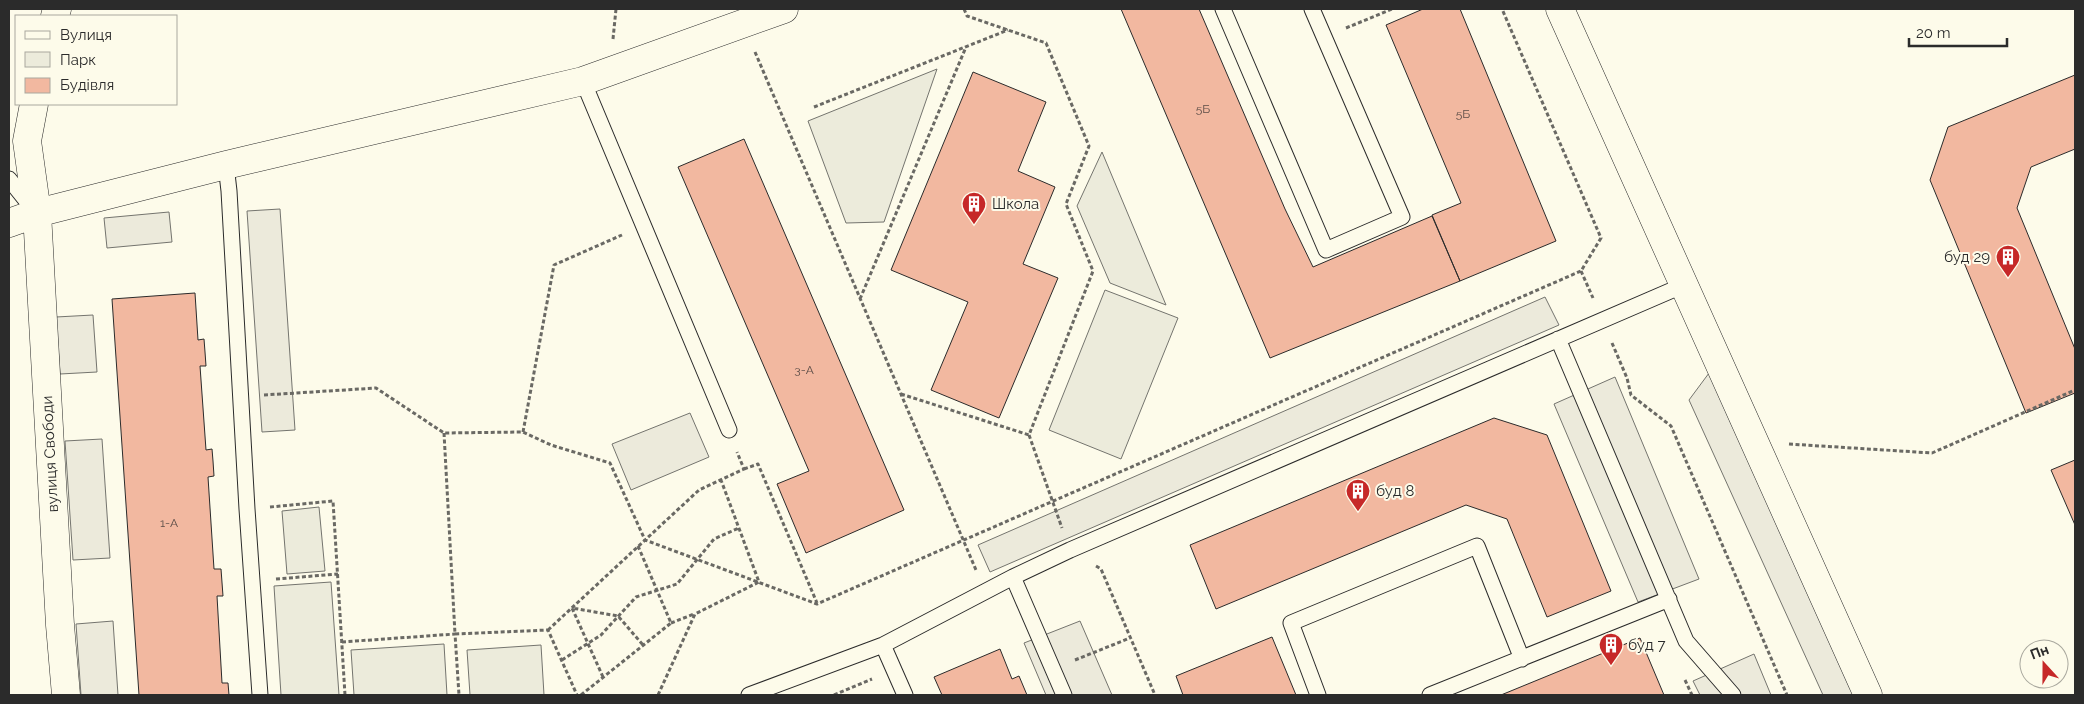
<svg xmlns="http://www.w3.org/2000/svg" width="2084" height="704" viewBox="0 0 2084 704" font-family="Raleway,sans-serif">
	<style>
		.green { fill: #ecebdb; stroke: #74746e }
		.parking { fill: #eceadb; stroke: #74746e }
		.building { fill: #f2b8a0; stroke: #2b2b2b }
		.lines { fill: none; stroke-linecap: round; stroke-linejoin: round }
		.lane-casing { stroke: #2b2b2b; stroke-width: 17 }
		.street-casing { stroke: #2b2b2b; stroke-width: 29 }
		.path { stroke: #6a6964; stroke-width: 3; stroke-dasharray: 4 2.5; stroke-linecap: butt }
		.lane { stroke: #fdfbea; stroke-width: 15 }
		.street { stroke: #fdfbea; stroke-width: 28 }
		.labels { text-anchor: middle; dominant-baseline: central; stroke-width: 4; stroke-linejoin: round; paint-order: stroke }
		.number-label { font-size: 12px; fill: #5d4e48 }
		.poi-label { font-size: 15px; fill: #2b2b2b; stroke: #fdfbea; text-anchor: start }
		.street-label { font-size: 15px; fill: #2b2b2b; stroke: #fdfbea }
	</style>
	<rect width="100%" height="100%" fill="#fdfbea"/>
	<!-- green -->
	<path class="green" d="M937,69L884,222L846,223L808,121Z
		M1102,152L1166,305L1110,283L1077,206Z
		M1105,290L1178,318L1121,459L1049,430Z
		M319,507L325,571L287,574L282,511Z
		M331,582L339,695H281L274,586Z
		M444,644L447,695H354L351,650Z
		M541,645L544,695H470L467,650Z"/>
	<!-- parking -->
	<path class="parking" d="M280,209L295,430L262,432L247,211Z
		M169,212L172,242L107,248L104,218Z
		M1545,297L1559,325L990,572L978,545Z
		M93,315L97,372L60,374L56,317Z
		M1712,369L1858,695H1823L1689,400Z
		M1615,377L1699,579L1638,602L1554,404Z
		M690,413L709,457L631,490L612,444Z
		M102,439L110,558L73,560L65,441Z
		M113,621L118,695H81L76,624Z
		M1080,621L1112,695H1046L1024,643Z
		M1754,654L1771,695H1700L1693,681Z"/>
	<!-- building -->
	<path class="building" d="M1121,9H1199L1285,209L1313,267L1432,216L1460,281L1270,358Z
		M1423,9H1460L1556,241L1460,281L1432,215L1461,203L1386,25Z
		M973,72L1046,102L1018,171L1055,187L1023,264L1058,278L999,418L931,390L968,302L891,270Z
		M2075,75V149L2031,167L2017,208L2075,349V393L2026,413L1930,180L1948,127Z
		M744,139L904,510L806,553L777,484L809,471L678,167Z
		M195,293L198,340L204,339L205,352L206,366H200L206,450L212,449L213,461L214,476L208,477L214,569H221L223,596H217L222,683H228L229,695H139L112,299Z
		M1494,418L1547,435L1611,591L1547,617L1507,519L1466,505L1216,609L1190,545Z
		M2075,460V525L2051,470Z
		M1272,637L1296,695H1183L1176,676Z
		M1640,638L1664,695H1501Z
		M1000,649L1012,679L1019,676L1027,695H942L934,677Z"/>
	<g class="lines">
		<defs>
			<path id="lane" d="M1223,9L1326,250L1402,217L1312,9
				M583,81L729,430
				M226,165L229,191L247,509L260,695
				M9,179L33,209
				M1558,339L1686,641L1733,695
				M1013,577L1064,695
				M883,645L905,695
				M749,695L883,645L1013,577L1070,550L1684,285
				M1318,695L1291,623L1477,546L1522,659
				M1430,695L1669,599"/>
			<path id="street" d="M1560,9L1868,695
				M55,16L57,9
				M34,104L27,141L37,213L60,625L66,695
				M9,223L37,213L226,165L583,81L784,9"/>
		</defs>
		<!-- lane casing -->
		<use href="#lane" class="lane-casing"/>
		<!-- street casing -->
		<use href="#street" class="street-casing"/>
		<!-- path -->
		<path class="path" d="M964,9L967,16L1046,43L1089,146L1066,204L1093,271L1029,435L1062,528
			M1346,28L1392,9
			M613,39L616,9
			M755,52L976,570
			M814,107L1008,30
			M1581,271L1593,298
			M860,299L966,47
			M1612,343L1627,378L1631,395L1671,426L1787,695
			M901,394L1029,435
			M264,395L376,388L444,433L523,432L551,445L610,463L645,540L817,604L1581,271L1601,238L1502,9
			M523,432L554,265L622,235
			M444,433L455,634L548,630L577,695
			M1789,444L1932,453L2075,390
			M744,469L758,464L817,603
			M270,507L333,501L345,695
			M1096,566L1101,569L1155,695
			M276,579L338,574
			M671,623L694,614
			M548,630L699,490L744,469L737,452
			M342,642L455,634L459,695
			M562,660L601,635L636,597L677,584L714,539L739,528
			M1075,660L1130,638
			M603,677L572,608L618,616L643,645
			M1685,680L1692,695
			M581,695L671,623L638,546
			M658,695L695,614L759,582L721,480
			M834,695L872,679"/>
		<!-- lane -->
		<use href="#lane" class="lane"/>
		<!-- street -->
		<use href="#street" class="street"/>
	</g>
	<!-- icons -->
	<defs>
		<symbol id="building-pin" viewBox="-11 -11 22 30"><path d="M0 17L-7.5 6A9.5 9.5 0 1 1 7.5 6Z" fill="#c62828" stroke="#fdfbea"/><path d="M-4-6H4V6H1V3H-1V6H-4ZM-2.5-4.3h1.7v1.8h-1.7ZM.8-4.3h1.7v1.8H.8ZM-2.5-1h1.7V.8h-1.7ZM.8-1h1.7V.8H.8Z" fill="#fff"/></symbol>
	</defs>
	<g fill-rule="evenodd">
		<use href="#building-pin" x="960" y="190" width="28" height="38"/>
		<use href="#building-pin" x="1994" y="243" width="28" height="38"/>
		<use href="#building-pin" x="1344" y="477" width="28" height="38"/>
		<use href="#building-pin" x="1597" y="631" width="28" height="38"/>
	</g>
	<g class="labels">
		<!-- number labels -->
		<g class="number-label">
			<text x="1203" y="109">5Б</text>
			<text x="1463" y="114">5Б</text>
			<text x="804" y="370">3-А</text>
			<text x="169" y="523">1-А</text>
		</g>
		<!-- poi labels -->
		<g class="poi-label">
			<text x="992" y="204">Школа</text>
			<text x="1990" y="257" text-anchor="end">буд 29</text>
			<text x="1376" y="491">буд 8</text>
			<text x="1628" y="645">буд 7</text>
		</g>
		<!-- street labels -->
		<g class="street-label">
			<text transform="translate(50 454) rotate(-93)">вулиця Свободи</text>
		</g>
	</g>
	<!-- border -->
	<rect width="2084" height="704" fill="none" stroke="#2b2b2b" stroke-width="20"/>
	<!-- legend -->
	<rect x="15" y="15" width="162" height="90" fill="#fdfbea" stroke="#a9a89e"/>
	<rect x="25" y="31" width="25" height="8" fill="#fdfbea" stroke="#a9a89e"/>
	<text x="60" y="40" font-size="15" fill="#2b2b2b">Вулиця</text>
	<rect x="25" y="52" width="25" height="15" fill="#ecebdb" stroke="#a9a89e"/>
	<text x="60" y="65" font-size="15" fill="#2b2b2b">Парк</text>
	<rect x="25" y="78" width="25" height="15" fill="#f2b8a0" stroke="#a9a89e"/>
	<text x="60" y="90" font-size="15" fill="#2b2b2b">Будівля</text>
	<!-- north arrow -->
	<g transform="translate(2044 664) rotate(339)"><circle r="24" fill="#fdfbea" stroke="#a9a89e"/>
	<path d="M0-4L9 19L0 12L-9 19Z" fill="#c62828"/>
	<text y="-8" font-size="14" font-weight="bold" text-anchor="middle" fill="#2b2b2b">Пн</text>
	</g>
	<!-- scale -->
	<path d="M1909 38v8h98v-8" fill="none" stroke="#2b2b2b" stroke-width="2.5"/>
	<text x="1916" y="38" font-size="15" fill="#2b2b2b" stroke="#fdfbea" stroke-width="4" paint-order="stroke">20 m</text>
</svg>
